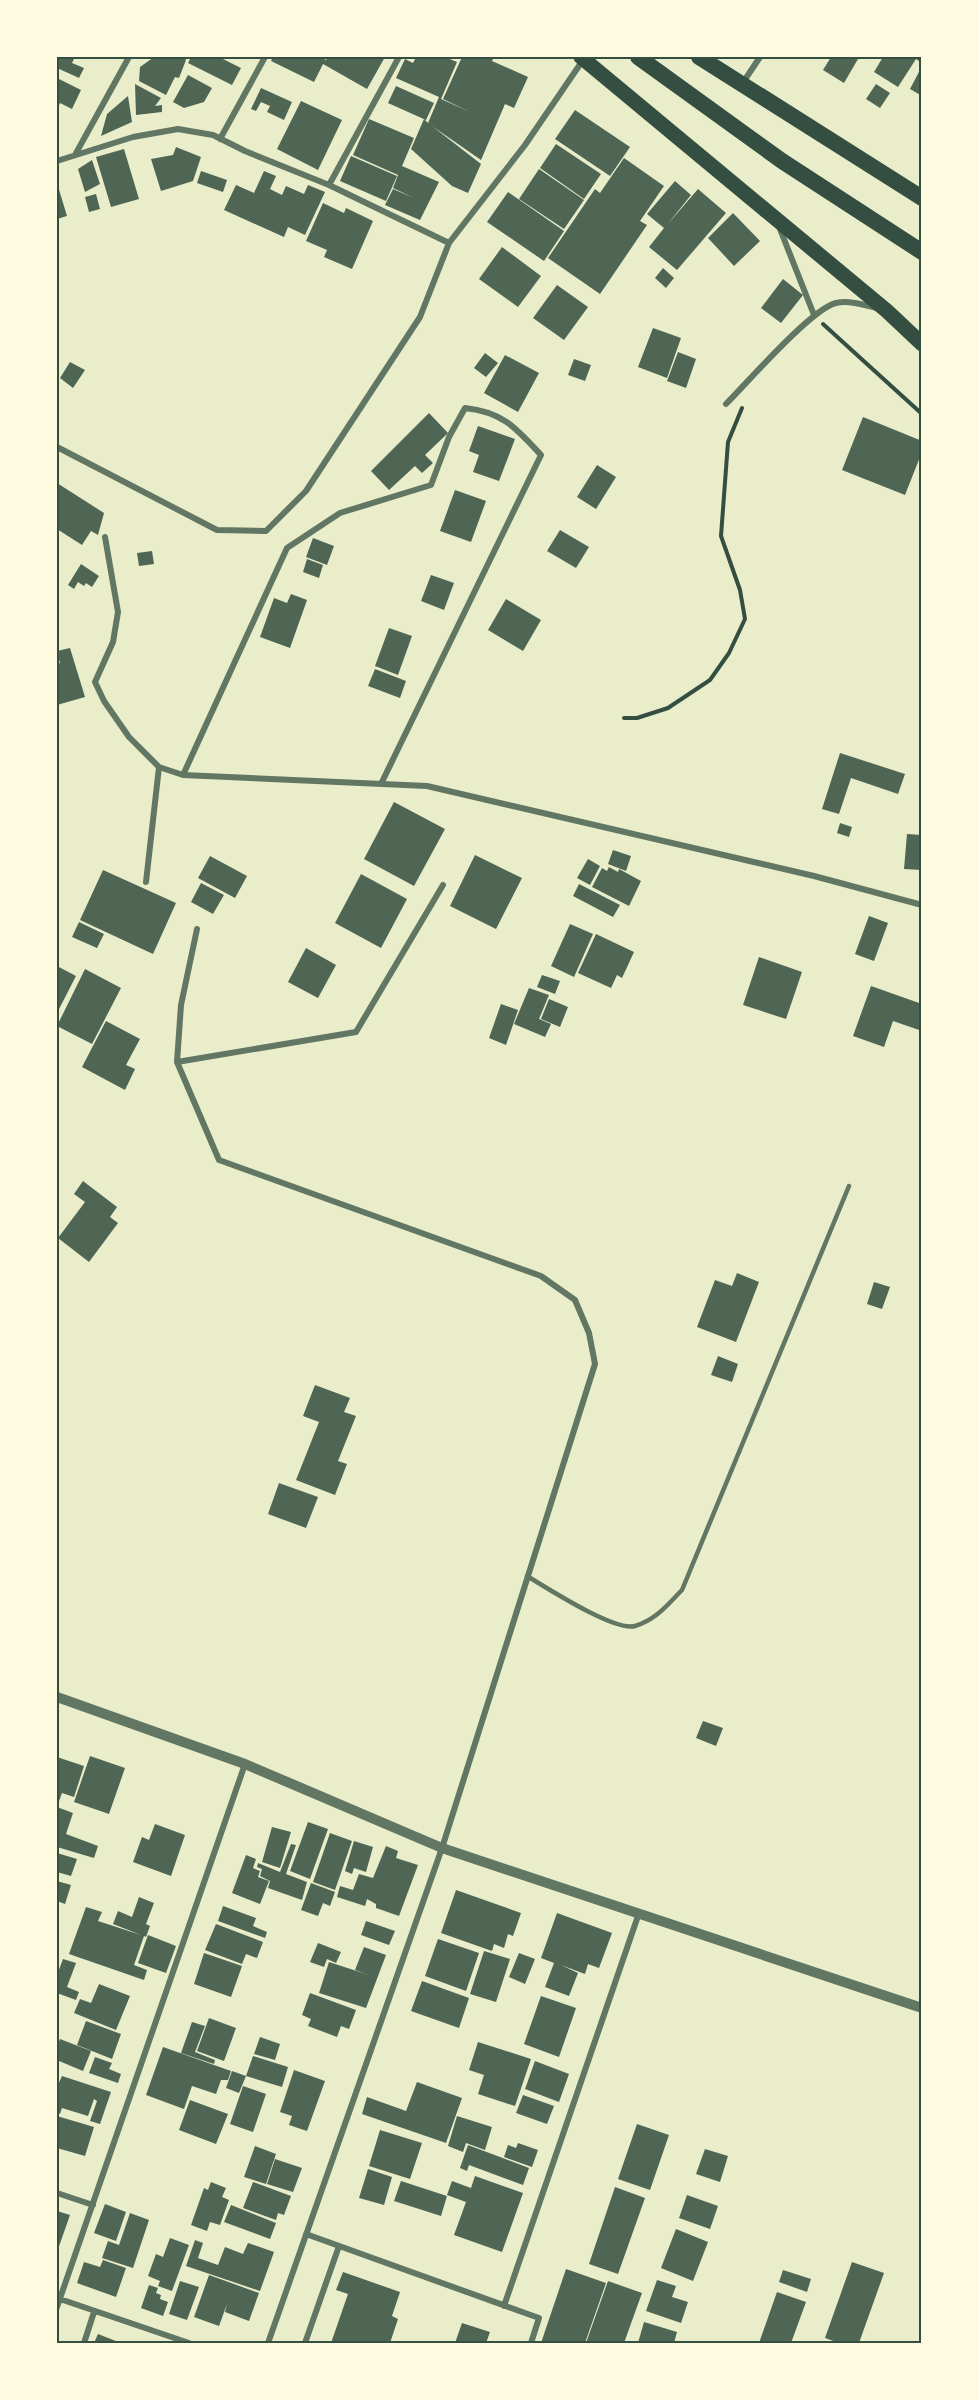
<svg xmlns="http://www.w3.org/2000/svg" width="979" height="2400" viewBox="0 0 979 2400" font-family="Figtree,sans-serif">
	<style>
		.building { fill: #4f6655 }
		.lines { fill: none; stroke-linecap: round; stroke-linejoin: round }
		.path { stroke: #344e41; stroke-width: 4 }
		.service { stroke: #617663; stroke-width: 4.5 }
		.minor { stroke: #617663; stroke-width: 6 }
		.tertiary { stroke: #617663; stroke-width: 10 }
		.primary { stroke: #344e41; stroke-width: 15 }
		.trunk { stroke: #344e41; stroke-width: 16 }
		.neatline { fill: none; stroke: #344e41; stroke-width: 2 }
	</style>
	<rect width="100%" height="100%" fill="#e9edc9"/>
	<!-- building -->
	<path class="building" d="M57,57H75L72,63L84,68L79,78L57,68Z
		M154,57H184L186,60L179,78L175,77L166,95L139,81L140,67Z
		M191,57H219L241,68L232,85L188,63Z
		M273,57H320L326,60L328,57H385L367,89L323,64L314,82L271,61Z
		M416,57H445L457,62L441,99L470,112L443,99L462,57H494L492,61L528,77L514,108L505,104L481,160L432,126L481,164L468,193L452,186L411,149L424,119L428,123L439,97L396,78L405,59L413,63Z
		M831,57H855L858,59L844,83L823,70Z
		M883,57H922V63L916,59L898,87L874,72Z
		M920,70L922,71V96L910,89Z
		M188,75L212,88L204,102L184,108L173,102Z
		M57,78L81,90L72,109L60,103L57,110Z
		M135,84L161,98L155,106L162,105V112L136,115Z
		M876,84L890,93L880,108L866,99Z
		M396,86L434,103L426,120L388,103Z
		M261,88L292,102L284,120L267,112L270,106L261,102L256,111L251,109Z
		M128,96L132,122L101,136L107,114Z
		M301,101L342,120L318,170L277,149Z
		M575,110L630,147L610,176L555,139Z
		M369,119L414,138L402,166L439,182L420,220L385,205L393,189L414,198L393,188L398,175L353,155Z
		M556,144L601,174L584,199L540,168Z
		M176,147L201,157L193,181L161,191L151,159L173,155Z
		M124,149L139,199L111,207L96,157Z
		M351,156L397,176L386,201L340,181Z
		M624,158L664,186L640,221L647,225L600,294L548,258L595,189L600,193Z
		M92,160L100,184L85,192L78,169Z
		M539,169L584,200L564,229L519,199Z
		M201,171L227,180L223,192L197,183Z
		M264,171L276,176L270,189L282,195L286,186L304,194L308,185L325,192L305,235L288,227L284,237L224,210L236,185L254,193Z
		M675,181L691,195L667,225L698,189L726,213L677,270L649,247L664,228L647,214Z
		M57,183L67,216L57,219Z
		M508,192L564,231L544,261L487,222Z
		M96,194L100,209L89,212L85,197Z
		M323,203L344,213L346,208L373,221L352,269L324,257L327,250L306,241Z
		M733,213L760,241L734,266L708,238Z
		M502,247L541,276L518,307L479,279Z
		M663,268L674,278L666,288L655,278Z
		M783,279L803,295L781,323L761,308Z
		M557,285L588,307L564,340L533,318Z
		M653,328L681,338L667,378L638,367Z
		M678,352L696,359L686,388L667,381Z
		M485,353L498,363L486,377L474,368Z
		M505,355L539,373L518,412L484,393Z
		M574,359L591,365L585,381L568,375Z
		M70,362L85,370L73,388L60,378Z
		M429,413L448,433L425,455L433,463L422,473L415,466L389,490L371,471Z
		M863,417L922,441V452L905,495L842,470Z
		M478,426L515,439L499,481L473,472L479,455L469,451Z
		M597,465L616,477L596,509L577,497Z
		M57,483L104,513L98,535L91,531L82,545L57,529Z
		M455,490L486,501L471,542L440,531Z
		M560,530L589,547L576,568L547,551Z
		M313,538L334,546L327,565L306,557Z
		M152,551L154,564L139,566L137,553Z
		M307,559L323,565L319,578L303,572Z
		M81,564L99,576L92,587L86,583L84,586L78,582L74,589L68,585Z
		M431,575L454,583L444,610L421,601Z
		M291,594L307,600L290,648L260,637L274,598L287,603Z
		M506,599L541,620L523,651L488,630Z
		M389,628L412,636L398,675L375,666Z
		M70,648L85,697L57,705V664L60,663L57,651Z
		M375,669L406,681L400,698L368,686Z
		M840,753L905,774L898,794L851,778L839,814L822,809Z
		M394,802L445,829L414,886L364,859Z
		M840,823L852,827L849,837L837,833Z
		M907,834L922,835V870L904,869Z
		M613,850L631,856L626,871L608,864Z
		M475,855L522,878L496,929L450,906Z
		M210,856L247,876L235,898L198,878Z
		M588,859L600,866L590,885L577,878Z
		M609,867L618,872L619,869L641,881L629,906L592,887L602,868L607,871Z
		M103,870L176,903L153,954L80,920Z
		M361,874L407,899L381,948L335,923Z
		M201,883L224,895L213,914L191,902Z
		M579,884L620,905L613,917L573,896Z
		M869,916L888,923L874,961L855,954Z
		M79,922L104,934L97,948L72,937Z
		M570,924L593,934L574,977L551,966Z
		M596,934L634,952L622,978L617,975L611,988L578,973Z
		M306,948L336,965L318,998L288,982Z
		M759,957L802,972L786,1019L743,1005Z
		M57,966L76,976L57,1013Z
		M85,969L121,988L92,1044L57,1026Z
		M542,975L560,981L555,994L537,987Z
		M871,986L922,1004V1031L893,1021L884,1047L853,1036Z
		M529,988L549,995L539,1019L551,1024L545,1037L514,1024Z
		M549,999L568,1007L560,1027L541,1019Z
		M501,1004L518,1010L506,1045L489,1038Z
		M106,1021L140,1039L126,1065L135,1069L125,1090L82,1067Z
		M83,1181L117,1207L110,1217L118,1223L89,1262L58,1238L85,1202L74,1194Z
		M737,1273L759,1282L736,1342L697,1327L715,1280L732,1286Z
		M874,1282L890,1287L882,1309L867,1304Z
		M718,1356L738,1364L732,1382L711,1375Z
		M315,1385L350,1398L344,1412L356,1416L338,1461L347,1464L335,1495L296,1480L319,1422L303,1416Z
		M279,1483L318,1497L306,1528L268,1514Z
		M703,1721L723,1728L716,1746L696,1738Z
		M90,1756L125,1768L109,1814L74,1802Z
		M57,1757L84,1766L74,1797L62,1793L57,1807Z
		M57,1807L73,1813L66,1834L98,1846L94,1858L57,1847Z
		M308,1822L328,1829L310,1879L290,1871Z
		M155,1824L185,1835L171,1876L133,1862L142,1837L149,1840Z
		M272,1827L291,1832L280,1868L262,1862Z
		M330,1833L352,1841L335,1890L313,1882Z
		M354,1841L373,1847L366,1872L354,1868L352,1874L345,1871Z
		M291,1844L296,1845L286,1874L307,1882L302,1900L268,1888L270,1881L260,1876L262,1869L257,1867L258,1863L280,1872Z
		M386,1846L398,1851L396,1858L418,1865L399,1916L376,1908V1904L367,1899L365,1906L337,1897L340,1886L353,1890L359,1874L373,1878Z
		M57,1853L77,1859L71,1876L57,1872Z
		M246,1855L256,1859L253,1868L260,1871L258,1877L269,1881L260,1904L232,1893Z
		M57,1881L71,1885L65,1904L57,1901Z
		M311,1883L335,1892L330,1906L323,1903L318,1916L301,1910Z
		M456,1890L521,1913L513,1936L508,1934L504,1948L494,1944L492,1951L441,1933Z
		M139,1897L154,1903L146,1924L150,1926L146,1937L144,1936L134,1965L147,1970L144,1980L69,1954L86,1907L102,1912L98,1921L141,1935L113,1924L118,1911L132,1917Z
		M223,1906L256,1918L253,1926L267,1932L265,1938L218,1921Z
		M557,1913L612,1933L599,1968L588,1964L585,1974L561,1965L578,1973L569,1996L545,1987L554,1963L541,1958Z
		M366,1921L395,1931L389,1945L361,1935Z
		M216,1924L263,1942L257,1958L246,1954L242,1964L205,1950Z
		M148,1935L176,1946L166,1973L138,1963Z
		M438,1939L479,1953L466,1991L425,1976Z
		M318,1943L341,1952L336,1963L327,1959L324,1967L310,1962Z
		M364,1947L386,1955L366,2008L319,1993L329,1962L369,1975L355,1970Z
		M484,1951L510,1959L496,2002L470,1994Z
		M204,1953L242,1966L231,1997L194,1984Z
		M519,1953L535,1959L525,1984L509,1977Z
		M63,1959L76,1963L67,1987L79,1992L76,2000L57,1993V1975Z
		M422,1981L469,1998L459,2028L411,2011Z
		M99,1984L130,1996L116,2030L74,2013L80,1999L91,2003Z
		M310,1993L356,2010L349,2029L341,2026L337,2037L308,2026L311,2019L302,2015Z
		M541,1996L576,2008L559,2057L524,2044Z
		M209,2018L236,2028L224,2061L197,2051Z
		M86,2021L121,2034L112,2059L77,2045Z
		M192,2022L205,2026L195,2052L215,2060L214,2064L181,2053Z
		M260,2037L280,2044L275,2060L254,2054Z
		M60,2039L91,2051L83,2071L59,2061L57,2066V2047Z
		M478,2042L531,2059L515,2106L478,2094L484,2075L469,2070Z
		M163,2047L231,2071L228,2080H221L216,2094L192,2086L184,2109L146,2095Z
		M253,2056L288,2067L282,2087L246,2076Z
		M95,2057L112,2063L109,2069L121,2074L118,2083L89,2073Z
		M535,2061L569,2074L559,2102L525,2089Z
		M294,2070L325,2081L307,2131L289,2125L292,2116L280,2112Z
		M232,2071L246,2076L239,2093L226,2088Z
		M62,2076L111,2092L100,2124L90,2121L97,2101L94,2099L88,2116L62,2108L60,2114L57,2113V2087Z
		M417,2082L462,2098L446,2143L362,2114L367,2097L406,2111Z
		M243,2086L266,2094L253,2132L230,2124Z
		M523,2095L554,2106L547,2124L516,2113Z
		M190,2100L228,2114L216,2144L179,2130Z
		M57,2116L94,2127L85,2156L57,2148Z
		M457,2116L492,2127L485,2150L466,2143L463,2152L448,2146Z
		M637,2124L669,2135L650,2190L618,2179Z
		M380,2130L422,2143L410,2179L369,2166Z
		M518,2143L538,2150L532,2167L504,2157L508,2145L516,2148Z
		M468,2145L529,2168L523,2185L469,2165L467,2171L460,2168Z
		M255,2146L276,2154L266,2184L244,2177Z
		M705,2149L728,2156L720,2182L696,2174Z
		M275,2159L302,2168L293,2192L267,2184Z
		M368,2169L392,2177L384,2205L359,2198Z
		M475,2176L523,2193L502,2252L454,2235L466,2202L447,2195L452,2181L471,2188Z
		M401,2181L447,2196L441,2216L394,2201Z
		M211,2182L226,2188L222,2197L229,2200L220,2225L210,2222L207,2231L191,2225L204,2188L208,2190Z
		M253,2182L291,2196L284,2215L278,2213L276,2220L243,2208Z
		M615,2187L645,2198L618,2274L589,2264Z
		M687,2195L718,2206L710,2229L679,2218Z
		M105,2204L126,2212L116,2241L94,2233Z
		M231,2205L276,2223L270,2239L224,2222Z
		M57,2211L70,2215L57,2252Z
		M130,2213L149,2220L133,2268L102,2258L108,2241L119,2245Z
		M676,2229L708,2242L693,2281L661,2268Z
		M170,2238L189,2245L172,2291L158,2286L160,2281L148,2276L156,2254L163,2257Z
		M195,2240L203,2243L198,2258L218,2265L225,2247L243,2254L248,2243L274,2252L260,2291L186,2266Z
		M103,2260L126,2268L116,2297L77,2283L84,2262L100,2267Z
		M852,2262L884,2273L859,2343H839L825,2338Z
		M566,2269L606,2283L585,2343H541Z
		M783,2270L811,2279L807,2292L779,2282Z
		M343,2272L400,2292L392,2316L398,2319L390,2343H331L348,2294L336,2290Z
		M209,2275L259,2293L249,2321L225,2312L227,2304L219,2326L194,2317Z
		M657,2280L676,2286L672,2297L688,2302L681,2323L646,2311Z
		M180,2281L199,2287L187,2320L169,2314Z
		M608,2281L642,2293L624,2343H586Z
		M149,2285L158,2288L156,2293L161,2295L160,2299L168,2302L163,2316L141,2308Z
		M777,2292L806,2302L791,2343H759Z
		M644,2322L677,2332L674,2343H638Z
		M462,2323L490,2332L486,2343H455Z
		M98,2334L121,2343H94Z"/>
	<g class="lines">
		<!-- path -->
		<path class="path" d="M823,324L922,414
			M624,718H637L668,708L710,680L729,653L745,619L740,590L721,536L728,442L742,408"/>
		<!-- service -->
		<path class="service" d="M527,1576C547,1588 615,1632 635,1626C656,1620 668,1604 682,1590L849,1186"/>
		<!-- minor -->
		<path class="minor" d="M742,84L760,57
			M220,139L265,57
			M75,155L129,57
			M57,161L133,137L178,129L213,135L245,151L329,185L449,243
			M329,185L399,57
			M780,229L814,315
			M726,404C747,383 811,309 836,303C850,300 864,305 877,308
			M57,447L217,530L266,531L306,491L420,317L449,243L525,145L583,60
			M105,537L118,612L113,642L95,682L104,701L129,737L159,767L183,775L427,786L814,876L922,905
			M183,775L287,548L340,513L431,485L449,437L465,408C503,412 516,428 541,455L381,784
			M146,882L159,767
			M197,929L181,1005L177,1062L219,1160L541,1276L575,1300L589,1333L595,1364L442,1848L268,2343
			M177,1062L356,1032L443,885
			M57,2193L93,2205
			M306,2234L539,2318L531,2343
			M60,2299L189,2343
			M504,2306L639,1913
			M57,2307L245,1764
			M84,2343L94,2312
			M305,2343L339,2246"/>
		<!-- tertiary -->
		<path class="tertiary" d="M57,1697L245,1764L442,1848L922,2008"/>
		<!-- primary -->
		<path class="primary" d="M581,57L887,311L922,344"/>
		<!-- trunk -->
		<path class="trunk" d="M638,57L782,161L922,252
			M699,57L922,198"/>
	</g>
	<!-- border -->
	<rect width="979" height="2400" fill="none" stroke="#fefae0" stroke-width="117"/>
	<rect x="58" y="58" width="862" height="2284" class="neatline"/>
</svg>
